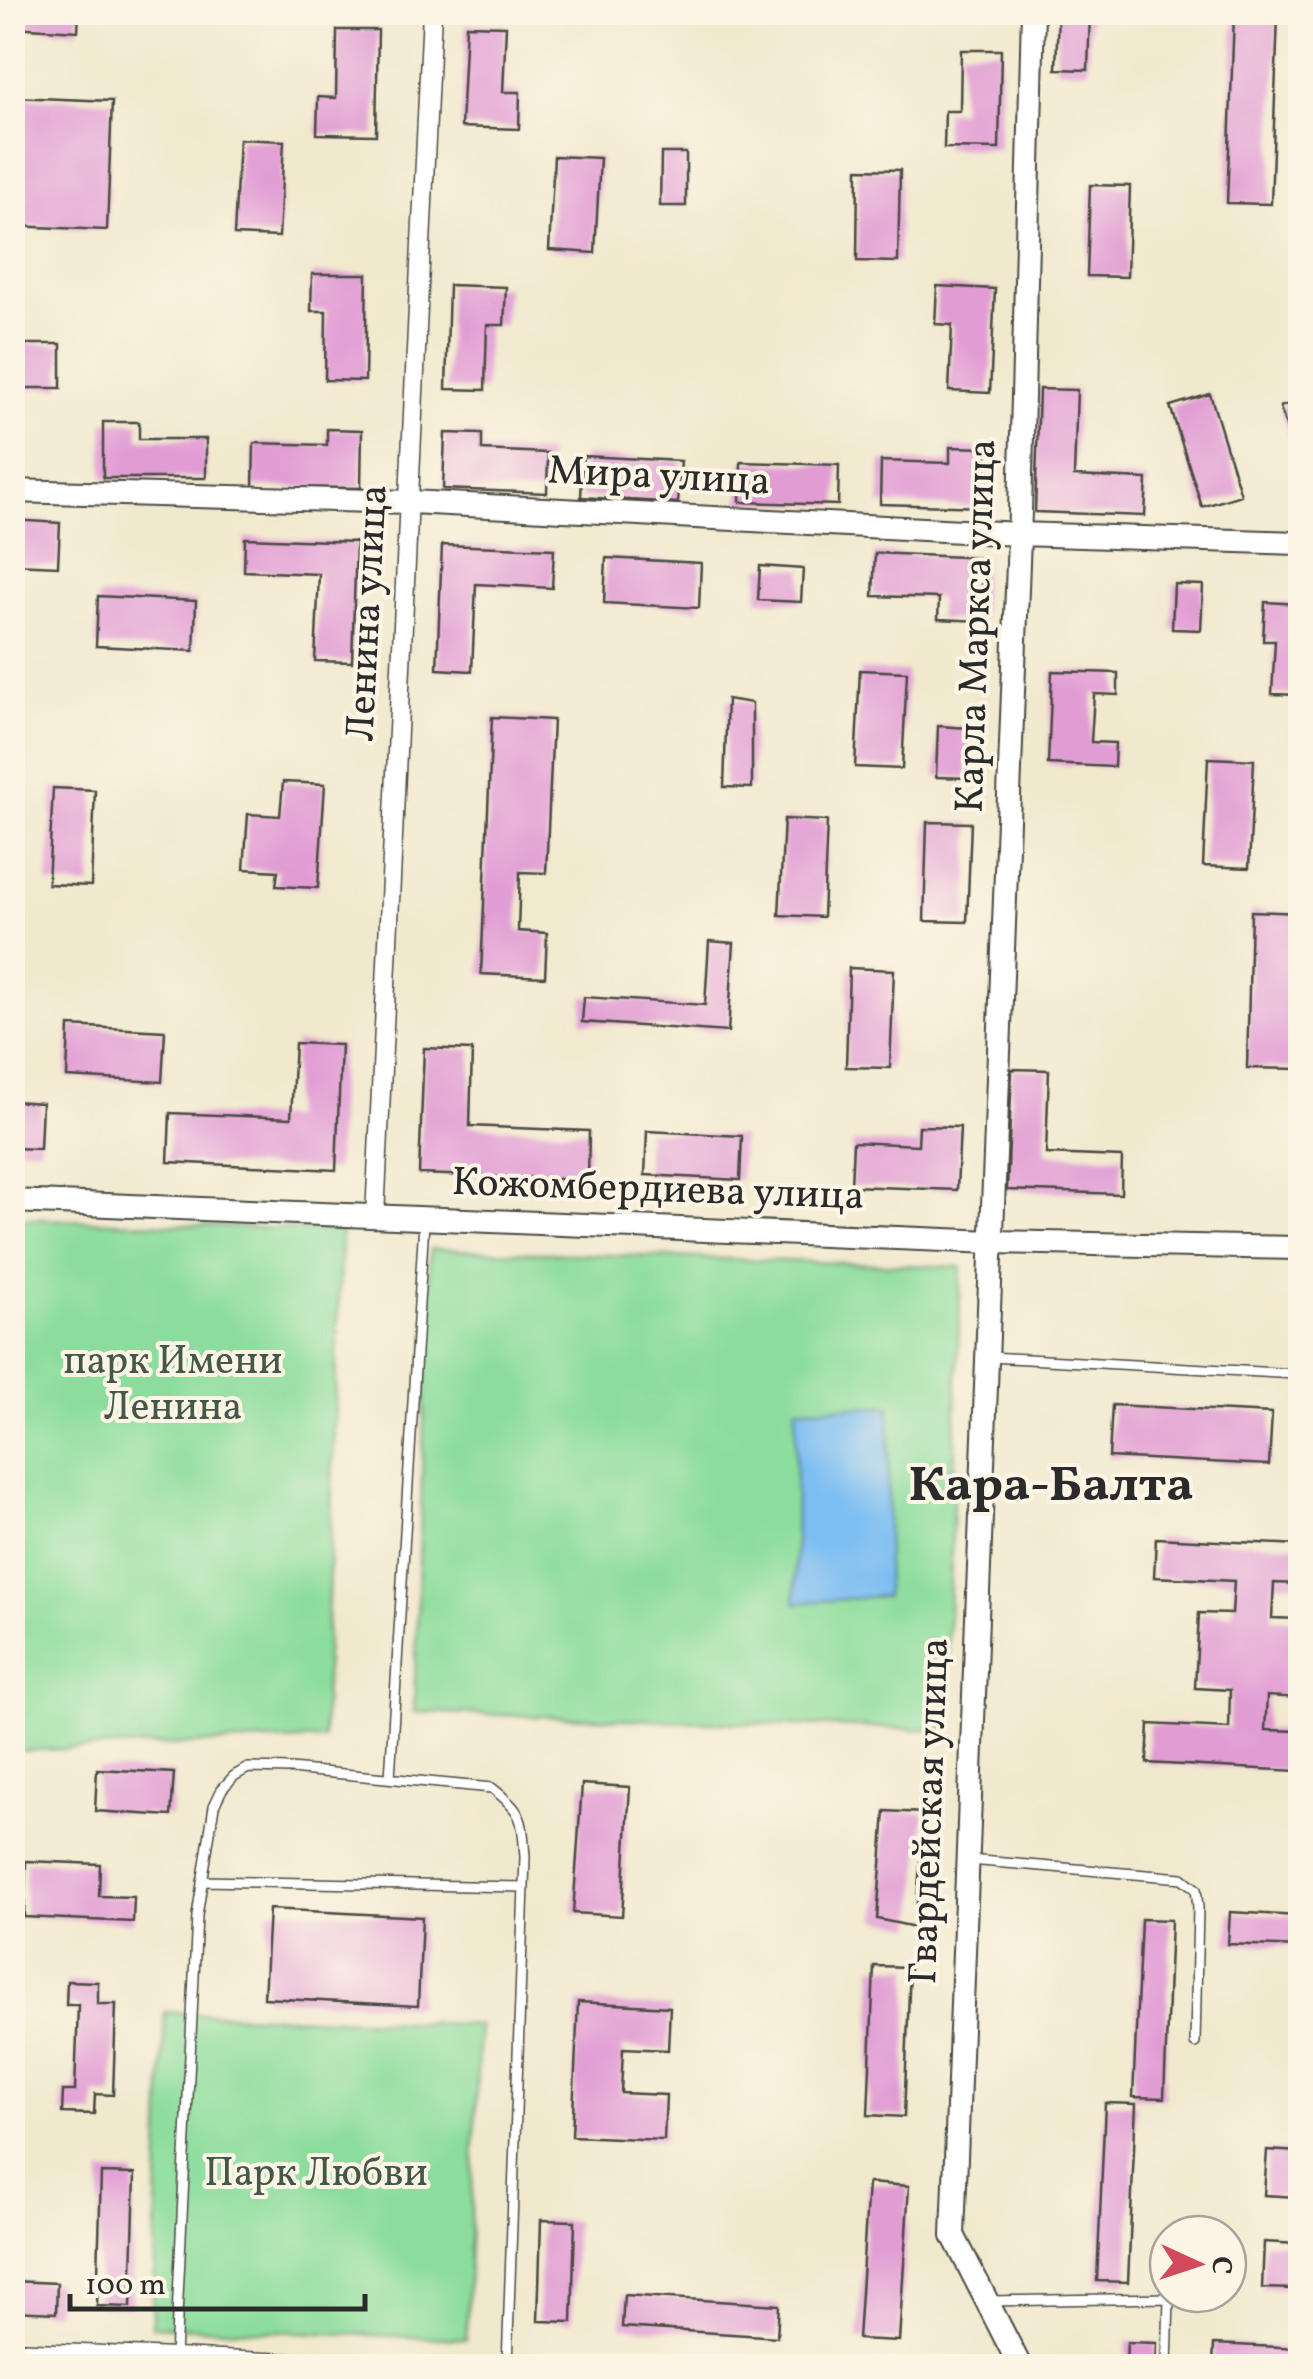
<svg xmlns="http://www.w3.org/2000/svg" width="1313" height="2379" viewBox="0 0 1313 2379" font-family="Vollkorn,serif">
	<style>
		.green { fill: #8cdd9d; stroke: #5c8464; stroke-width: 2.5 }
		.water { fill: #7dbef2; stroke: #54748e; stroke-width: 2.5 }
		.building { fill: #e19cd4 }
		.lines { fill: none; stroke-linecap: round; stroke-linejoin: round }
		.service-casing { stroke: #494843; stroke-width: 12 }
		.minor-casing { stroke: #494843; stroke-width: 21 }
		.tertiary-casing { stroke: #494843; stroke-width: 26 }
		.service { stroke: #fff; stroke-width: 9 }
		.minor { stroke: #fff; stroke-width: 18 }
		.tertiary { stroke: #fff; stroke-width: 22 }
		.labels { text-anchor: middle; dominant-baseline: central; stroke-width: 8; stroke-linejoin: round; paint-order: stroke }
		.street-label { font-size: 40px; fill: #2b2b2b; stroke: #fcf5e5 }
		.park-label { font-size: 40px; fill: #435848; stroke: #fcf5e5 }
		.district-label { font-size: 50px; font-weight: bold; fill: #2b2b2b; stroke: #fcf5e5 }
	</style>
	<rect width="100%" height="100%" fill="#fcf5e5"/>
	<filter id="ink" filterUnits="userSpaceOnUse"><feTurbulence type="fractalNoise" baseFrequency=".01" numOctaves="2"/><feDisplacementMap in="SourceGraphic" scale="20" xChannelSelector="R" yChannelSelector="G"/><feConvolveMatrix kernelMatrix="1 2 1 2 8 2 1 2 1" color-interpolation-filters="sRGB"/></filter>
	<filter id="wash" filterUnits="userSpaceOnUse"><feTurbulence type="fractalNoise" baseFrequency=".0048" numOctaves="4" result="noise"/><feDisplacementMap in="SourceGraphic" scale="40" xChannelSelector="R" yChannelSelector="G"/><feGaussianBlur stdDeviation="2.25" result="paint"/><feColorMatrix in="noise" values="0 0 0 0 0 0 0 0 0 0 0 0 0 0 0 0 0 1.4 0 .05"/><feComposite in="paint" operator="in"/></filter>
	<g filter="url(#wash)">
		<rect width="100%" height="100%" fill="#f1e9ce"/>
		<!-- green -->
		<path class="green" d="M13,1218L341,1231L323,1739L13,1751Z
			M430,1249L961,1267L945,1730L414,1712Z
			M165,2012L479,2025L466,2339L152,2326Z"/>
		<!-- water -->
		<path class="water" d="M890,1406L886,1596L795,1603L796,1408Z"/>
		<g id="blocks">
			<!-- building -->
			<path class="building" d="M12,12H79L78,31L12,27Z
				M1058,12H1090L1088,70L1056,69Z
				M1234,15L1278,16L1271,204L1227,203Z
				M466,25L506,26L503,92H520L519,129L461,127Z
				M337,30H378L376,135L317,134L318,97L336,98Z
				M961,50H1001L999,149L944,148L945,111H960Z
				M12,97L112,101L107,230L12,226Z
				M239,139L284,141L279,237L234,235Z
				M661,153H686V206H660Z
				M554,156L600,158L595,253L549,250Z
				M858,169L900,170L898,262L857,261Z
				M1090,185L1130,186L1127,277L1087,276Z
				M312,274H367L365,381L325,380L326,311H311Z
				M449,285L506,287L504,325H487L485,390L446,389Z
				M937,286L995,289L990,393L949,391L952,325L935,324Z
				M12,344H61V388H12Z
				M1039,389L1077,390L1074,476L1147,479L1145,516L1035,512Z
				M1210,394L1241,495L1202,507L1170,406Z
				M1300,400V471L1280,407Z
				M103,422H139V439H206V478H103Z
				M327,429L362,430L361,488L253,487L254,443L327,445Z
				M445,433L482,434V450L548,453L547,493L443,489Z
				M950,447L987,448L986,507L880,504L881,461L950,463Z
				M583,456L681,461L678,503L581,497Z
				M741,462L839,465L838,505L740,502Z
				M12,520L60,523L58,566L12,564Z
				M245,538L356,542L352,662L315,661L319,574L244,571Z
				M442,545L554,549L552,588L476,584L472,671L437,669Z
				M875,553L984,558L981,621L938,619L939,598L873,596Z
				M606,558L701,563L699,608L604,603Z
				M760,566L803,569L801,602L758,600Z
				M1174,584L1203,585L1201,630L1172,629Z
				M98,596L196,601L194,651L96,646Z
				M1265,602L1300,604V695L1272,694L1275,641H1263Z
				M860,670L907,672L902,769L855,767Z
				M1052,671L1118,673V695L1094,694L1091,742L1115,743L1114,767L1048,764Z
				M727,699L752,703V788L724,787Z
				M492,717L553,720L546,873L520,872L518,931L547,933L545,977L481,974Z
				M938,726L969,728L967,778L936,777Z
				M1208,758L1254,760L1249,868L1203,866Z
				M283,782L325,784L318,888L276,886L278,871L244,869L248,814L280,816Z
				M53,788L95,790L91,886L48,884Z
				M784,819L827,821L823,917L779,915Z
				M927,822L971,823L967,922L924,921Z
				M1251,911L1300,913L1297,1063H1300V1069L1247,1068Z
				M709,941L734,943L728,1032L582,1022L584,997L705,1005Z
				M849,968L894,970L890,1068L846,1067Z
				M69,1026L165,1031L162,1082L67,1077Z
				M295,1043L341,1045L336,1170L168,1162L170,1113L291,1118Z
				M424,1048L472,1050L470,1126L589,1131L588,1180L419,1174Z
				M1012,1069L1049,1070L1046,1154L1122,1157L1121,1194L1007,1190Z
				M1297,1096H1300V1142H1296Z
				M12,1101L42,1103L40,1149L12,1148Z
				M919,1126L960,1127L957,1190L851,1186L853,1142L918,1145Z
				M647,1131L742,1136L740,1180L645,1175Z
				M1112,1405L1272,1413L1269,1465L1109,1457Z
				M1156,1538L1300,1545V1584L1274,1583L1272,1618L1300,1619V1698L1267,1696L1265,1730L1300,1731L1298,1771L1147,1763L1149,1724L1229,1728L1230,1690L1195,1688L1199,1613L1232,1614L1234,1581L1154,1577Z
				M97,1769L174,1773L171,1816L95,1811Z
				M582,1784L630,1787L622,1916L573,1913Z
				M885,1811L924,1813L915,1927L877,1919Z
				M26,1861L100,1864L99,1896L134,1897L133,1922L24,1917Z
				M269,1909L422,1917L418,2006L264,1998Z
				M1230,1912L1300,1916V1947L1228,1944Z
				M1141,1919L1171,1920L1164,2098L1133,2097Z
				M874,1966L910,1967L904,2117L868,2115Z
				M67,1981L98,1982V2004H116L113,2095L95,2094L94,2114L62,2113L63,2091H75L78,2005H66Z
				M578,2002L670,2007L668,2050L623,2048L621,2093L666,2095L664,2140L572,2136Z
				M1297,2100H1300V2149H1295Z
				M1105,2103L1136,2104L1128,2282L1097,2281Z
				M1267,2150L1299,2152L1297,2197L1264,2195Z
				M101,2173L135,2174L131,2307L97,2306Z
				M868,2183L909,2186L899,2341L858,2339Z
				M1295,2198H1300V2242H1292Z
				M541,2220L575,2221L572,2322L538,2321Z
				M1264,2242L1297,2244L1294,2289L1262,2288Z
				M12,2281L57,2283L56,2313L12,2311Z
				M624,2295L779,2305L777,2337L622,2327Z
				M1127,2342L1157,2343L1156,2366H1126Z
				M1214,2344L1300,2348V2366H1213Z"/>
		</g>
	</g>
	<g filter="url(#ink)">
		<use href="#blocks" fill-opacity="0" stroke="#494843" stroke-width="2.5"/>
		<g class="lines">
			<defs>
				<path id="service" d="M1295,1250L1296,1475
					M990,1357L1297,1374
					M390,1778L424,1222
					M969,1860L1182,1878L1196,1889L1198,1907L1195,2043
					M202,1881L524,1887
					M990,2301L1169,2298L1167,2366
					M175,2357L197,1916L214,1806L222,1789L234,1776L248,1768L290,1769L492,1788C524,1813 522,1818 525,1857L507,2366"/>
				<path id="minor" d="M375,1217L432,12
					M12,2351L356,2366"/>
				<path id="tertiary" d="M12,491L410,502L1019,534L1300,543
					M12,1201L993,1242L1300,1248
					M1020,2366L953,2235L1020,512L1033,12"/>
			</defs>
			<!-- service casing -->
			<use href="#service" class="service-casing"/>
			<!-- minor casing -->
			<use href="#minor" class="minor-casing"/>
			<!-- tertiary casing -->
			<use href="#tertiary" class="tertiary-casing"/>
			<!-- service -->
			<use href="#service" class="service"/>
			<!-- minor -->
			<use href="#minor" class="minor"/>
			<!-- tertiary -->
			<use href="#tertiary" class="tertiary"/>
		</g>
	</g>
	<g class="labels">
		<!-- street labels -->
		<g class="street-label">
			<text transform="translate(659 478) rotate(3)">Мира улица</text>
			<text transform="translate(369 613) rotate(-87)">Ленина улица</text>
			<text transform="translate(978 626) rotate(-88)">Карла Маркса улица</text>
			<text transform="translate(658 1191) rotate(2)">Кожомбердиева улица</text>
			<text transform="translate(931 1811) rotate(-88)">Гвардейская улица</text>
		</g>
		<!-- park labels -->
		<g class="park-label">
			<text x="173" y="1363">парк Имени<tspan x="173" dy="46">Ленина</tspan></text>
			<text x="316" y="2175">Парк Любви</text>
		</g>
		<!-- district labels -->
		<g class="district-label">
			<text x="1051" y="1487">Кара-Балта</text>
		</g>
	</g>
	<!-- margin -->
	<rect width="1313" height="2379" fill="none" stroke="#fcf5e5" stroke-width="50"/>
	<!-- north arrow -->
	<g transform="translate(1198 2264) rotate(93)"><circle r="48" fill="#fcf5e5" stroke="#a8a49b" stroke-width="2.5"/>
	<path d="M0-8L18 38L0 25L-18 38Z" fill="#d1495b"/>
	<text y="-15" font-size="28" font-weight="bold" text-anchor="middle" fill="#2b2b2b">С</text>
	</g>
	<!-- scale -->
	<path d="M70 2294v15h295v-15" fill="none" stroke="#2b2b2b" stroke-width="5"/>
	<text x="85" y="2294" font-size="30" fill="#2b2b2b" stroke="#fcf5e5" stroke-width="8" paint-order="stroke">100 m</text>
</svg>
